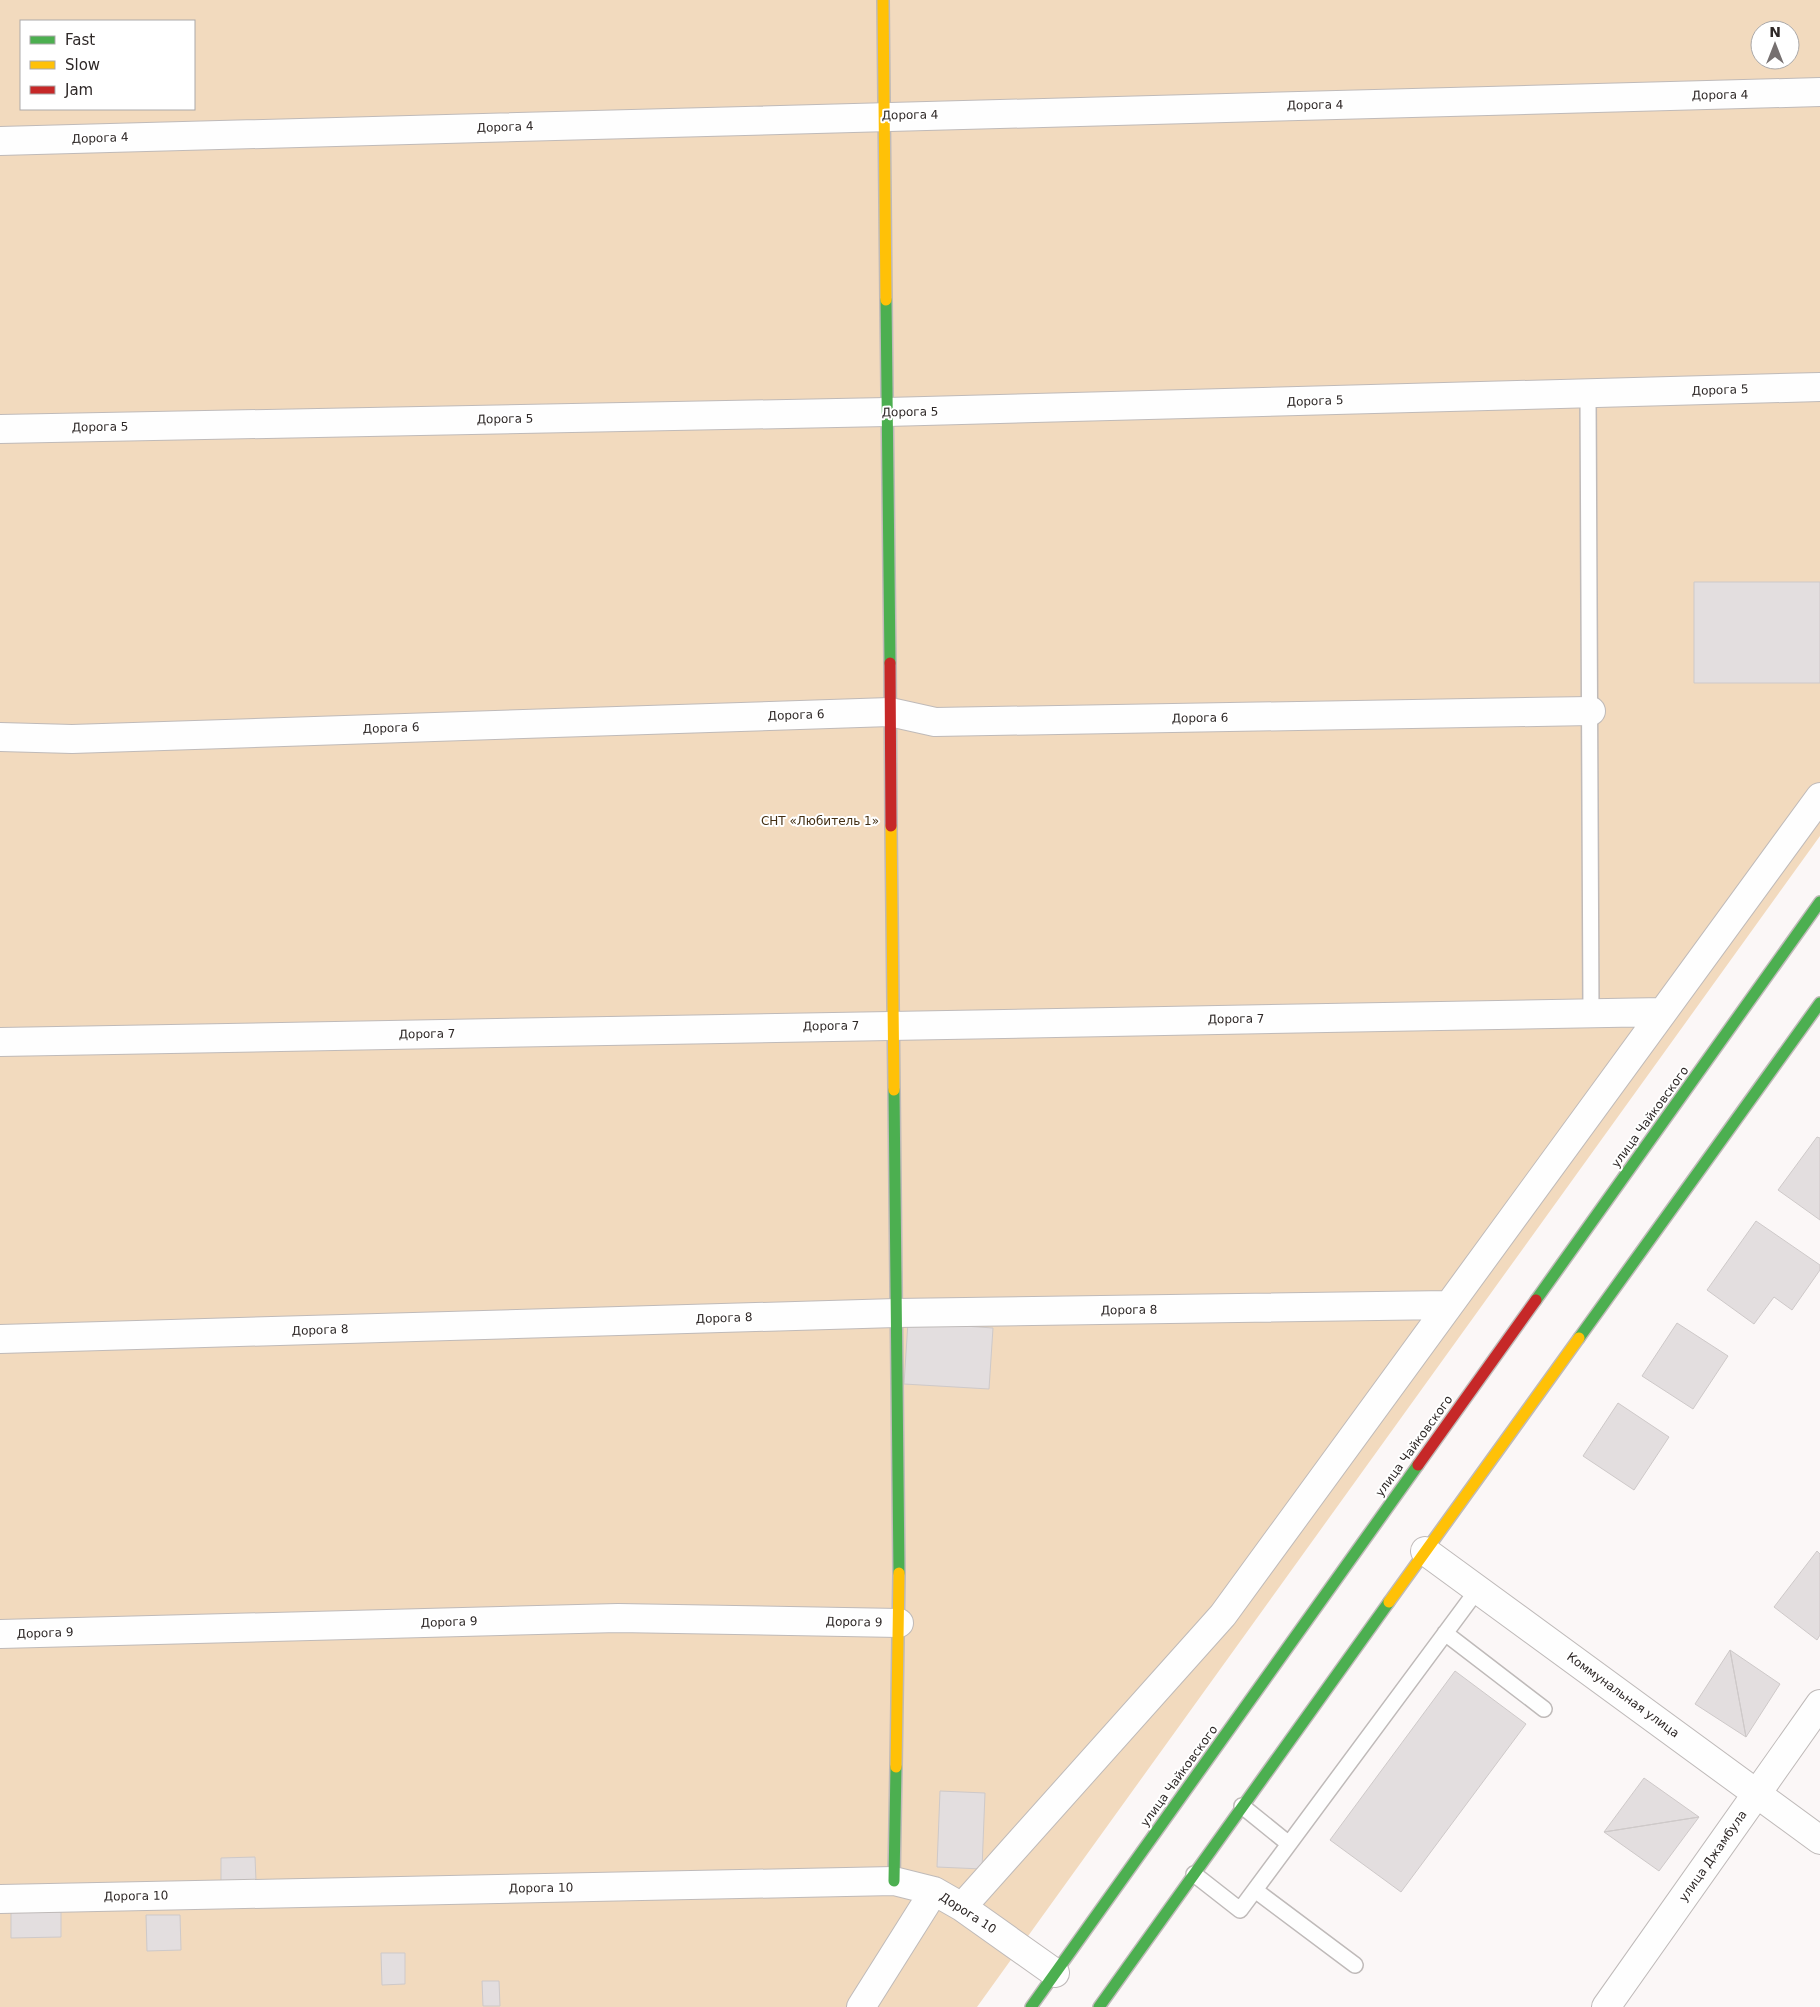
<svg xmlns="http://www.w3.org/2000/svg" width="1820" height="2007" viewBox="0 0 1820 2007" font-family="'DejaVu Sans',sans-serif">
	<style>
		.green { fill: #f2dabe; fill-rule: evenodd }
		.building { fill: #e3dedf; stroke: #cec9c9 }
		.lines { fill: none; stroke-linecap: round; stroke-linejoin: round }
		.lane-casing { stroke: #bfbab9; stroke-width: 18 }
		.street-casing { stroke: #bfbab9; stroke-width: 30 }
		.fast-casing { stroke: #bfbab9; stroke-width: 14 }
		.slow-casing { stroke: #bfbab9; stroke-width: 14 }
		.jam-casing { stroke: #bfbab9; stroke-width: 14 }
		.lane { stroke: #fefefe; stroke-width: 15 }
		.street { stroke: #fefefe; stroke-width: 28 }
		.fast { stroke: #4caf50; stroke-width: 11 }
		.slow { stroke: #ffc107; stroke-width: 11 }
		.jam { stroke: #c62828; stroke-width: 11 }
		.labels { text-anchor: middle; dominant-baseline: central; stroke-width: 4; stroke-linejoin: round; paint-order: stroke }
		.street-label { font-size: 12px; fill: #2e2827; stroke: #fff }
		.park-label { font-size: 12px; fill: #432f13; stroke: #fff }
	</style>
	<rect width="100%" height="100%" fill="#fbf7f7"/>
	<!-- green -->
	<path class="green" d="M0,0H1820V836L977,2007H0ZM21,21H194V109H21ZM1760,30H1790V60H1760Z"/>
	<!-- building -->
	<path class="building" d="M1694,582H1820V683H1694Z
		M1817,1137L1820,1138V1220L1778,1190Z
		M1756,1221L1820,1265V1270L1792,1310L1774,1297L1754,1324L1707,1290Z
		M908,1322L993,1328L989,1389L904,1384Z
		M1677,1323L1728,1356L1693,1409L1642,1376Z
		M1618,1403L1669,1437L1634,1490L1583,1456Z
		M1817,1551L1820,1554V1635L1817,1640L1774,1607Z
		M1730,1650L1746,1737L1695,1704Z
		M1730,1650L1780,1684L1746,1737Z
		M1455,1671L1526,1724L1401,1892L1330,1840Z
		M1644,1778L1699,1817L1604,1832Z
		M940,1791L985,1793L982,1869L937,1867Z
		M1699,1817L1659,1871L1604,1832Z
		M255,1857L256,1881L221,1882V1858Z
		M11,1912H61V1937L11,1938Z
		M146,1915H180L181,1950L147,1951Z
		M381,1953H405V1984L382,1985Z
		M482,1981H499L500,2006H483Z"/>
	<g class="lines">
		<defs>
			<path id="lane" d="M1588,393L1591,1013
				M1445,1633L1544,1709
				M1242,1806L1289,1844
				M1194,1874L1240,1910L1478,1589
				M1255,1890L1355,1965"/>
			<path id="street" d="M0,141L1820,92
				M0,429L887,412L1820,387
				M0,737L72,739L890,712L935,722L1591,711
				M0,1042L1663,1012
				M0,1339L896,1313L1449,1305
				M1425,1551L1820,1840
				M0,1634L618,1618L899,1623
				M0,1899L894,1881L934,1891L962,1907L1055,1973
				M962,1907L1223,1615L1820,797
				M861,2007L934,1891
				M1606,2007L1820,1704"/>
			<path id="fast" d="M886,300L890,663
				M894,1090L899,1573
				M1536,1300L1820,902
				M1579,1338L1820,1003
				M894,1881L896,1767
				M1031,2007L1418,1465
				M1099,2007L1389,1602"/>
			<path id="slow" d="M883,0L886,300
				M891,826L894,1090
				M1389,1602L1579,1338
				M896,1767L899,1573"/>
			<path id="jam" d="M890,663L891,826
				M1418,1465L1536,1300"/>
		</defs>
		<!-- lane casing -->
		<use href="#lane" class="lane-casing"/>
		<!-- street casing -->
		<use href="#street" class="street-casing"/>
		<!-- fast casing -->
		<use href="#fast" class="fast-casing"/>
		<!-- slow casing -->
		<use href="#slow" class="slow-casing"/>
		<!-- jam casing -->
		<use href="#jam" class="jam-casing"/>
		<!-- lane -->
		<use href="#lane" class="lane"/>
		<!-- street -->
		<use href="#street" class="street"/>
		<!-- fast -->
		<use href="#fast" class="fast"/>
		<!-- slow -->
		<use href="#slow" class="slow"/>
		<!-- jam -->
		<use href="#jam" class="jam"/>
	</g>
	<g class="labels">
		<!-- street labels -->
		<g class="street-label">
			<text transform="translate(1720 95) rotate(-1)">Дорога 4</text>
			<text transform="translate(1315 105) rotate(-1)">Дорога 4</text>
			<text transform="translate(910 115) rotate(-1)">Дорога 4</text>
			<text transform="translate(505 127) rotate(-2)">Дорога 4</text>
			<text transform="translate(100 138) rotate(-2)">Дорога 4</text>
			<text transform="translate(1720 390) rotate(-2)">Дорога 5</text>
			<text transform="translate(1315 401) rotate(-2)">Дорога 5</text>
			<text transform="translate(910 412) rotate(-1)">Дорога 5</text>
			<text transform="translate(505 419) rotate(-1)">Дорога 5</text>
			<text transform="translate(100 427) rotate(-1)">Дорога 5</text>
			<text transform="translate(796 715) rotate(-2)">Дорога 6</text>
			<text transform="translate(1200 718) rotate(-1)">Дорога 6</text>
			<text transform="translate(391 728) rotate(-2)">Дорога 6</text>
			<text transform="translate(1236 1019) rotate(-1)">Дорога 7</text>
			<text transform="translate(831 1026) rotate(-1)">Дорога 7</text>
			<text transform="translate(427 1034) rotate(-1)">Дорога 7</text>
			<text transform="translate(1650 1117) rotate(-54)">улица Чайковского</text>
			<text transform="translate(1129 1310) rotate(-1)">Дорога 8</text>
			<text transform="translate(724 1318) rotate(-2)">Дорога 8</text>
			<text transform="translate(320 1330) rotate(-2)">Дорога 8</text>
			<text transform="translate(1414 1446) rotate(-54)">улица Чайковского</text>
			<text transform="translate(449 1622) rotate(-2)">Дорога 9</text>
			<text transform="translate(854 1622) rotate(1)">Дорога 9</text>
			<text transform="translate(45 1633) rotate(-2)">Дорога 9</text>
			<text transform="translate(1623 1695) rotate(36)">Коммунальная улица</text>
			<text transform="translate(1179 1776) rotate(-54)">улица Чайковского</text>
			<text transform="translate(1713 1856) rotate(-55)">улица Джамбула</text>
			<text transform="translate(541 1888) rotate(-1)">Дорога 10</text>
			<text transform="translate(136 1896) rotate(-1)">Дорога 10</text>
			<text transform="translate(968 1913) rotate(33)">Дорога 10</text>
		</g>
		<!-- park labels -->
		<g class="park-label">
			<text x="820" y="821">СНТ «Любитель 1»</text>
		</g>
	</g>
	<!-- legend -->
	<rect x="20" y="20" width="175" height="90" fill="#ffffff" stroke="#aba9a9"/>
	<rect x="30" y="36" width="25" height="8" fill="#4caf50" stroke="#aba9a9"/>
	<text x="65" y="45" font-size="15" fill="#2e2827">Fast</text>
	<rect x="30" y="61" width="25" height="8" fill="#ffc107" stroke="#aba9a9"/>
	<text x="65" y="70" font-size="15" fill="#2e2827">Slow</text>
	<rect x="30" y="86" width="25" height="8" fill="#c62828" stroke="#aba9a9"/>
	<text x="65" y="95" font-size="15" fill="#2e2827">Jam</text>
	<!-- north arrow -->
	<g transform="translate(1775 45)"><circle r="24" fill="#ffffff" stroke="#aba9a9"/>
	<path d="M0-4L9 19L0 12L-9 19Z" fill="#767070"/>
	<text y="-8" font-size="14" font-weight="bold" text-anchor="middle" fill="#2e2827">N</text>
	</g>
</svg>
